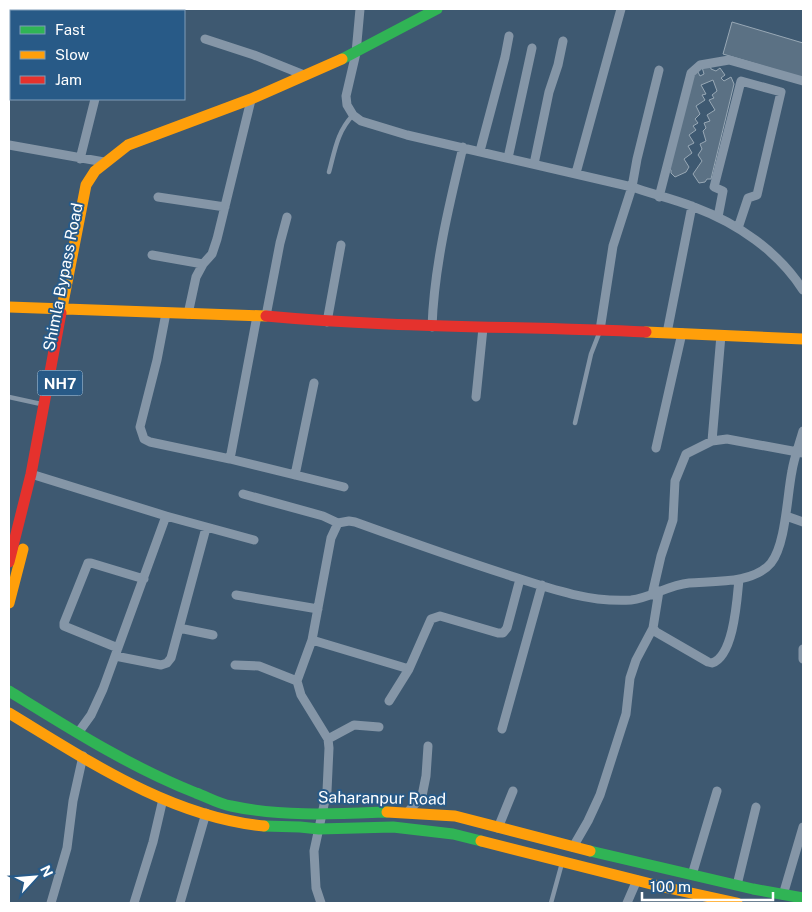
<svg xmlns="http://www.w3.org/2000/svg" width="812" height="912" viewBox="0 0 812 912" font-family="'Public Sans',sans-serif">
	<style>
		.building { fill: #5b7184; stroke: #98a8b5 }
		.lines { fill: none; stroke-linecap: round; stroke-linejoin: round }
		.lane { stroke: #8596a7; stroke-width: 4.5 }
		.street { stroke: #8596a7; stroke-width: 9 }
		.fast { stroke: #30b455; stroke-width: 11 }
		.slow { stroke: #ff9f0a; stroke-width: 11 }
		.jam { stroke: #e5322d; stroke-width: 11 }
		.labels { text-anchor: middle; dominant-baseline: central; stroke-width: 4; stroke-linejoin: round; paint-order: stroke }
		.shield { fill: #285a87; stroke: #becedb; stroke-width: 1 }
		.shield-label { font-size: 15px; font-weight: bold; fill: #fff }
		.street-label { font-size: 16px; fill: #fff; stroke: #285a87 }
	</style>
	<rect width="100%" height="100%" fill="#3e5971"/>
	<!-- building -->
	<path class="building" d="M732,22L803,43V78L723,54Z
		M710,64L711,69L716,71L720,68L725,75L721,78L724,81L731,77L734,84L711,179H707L705,182L699,183L693,174L702,161L698,155L702,149L700,144L706,141L703,131L706,128L704,123L710,121L707,115L715,110L709,100L714,98L712,95L717,91L713,80L701,85L706,94L702,95L705,100L696,106L700,114L695,119L698,123L693,126L696,130L689,135L694,143L688,146L692,153L684,159L689,167L686,172L675,177L671,173V170L668,168L691,74L697,70L700,76L704,74L702,67Z"/>
	<g class="lines">
		<!-- lane -->
		<path class="lane" d="M329,172C335,150 337,132 353,115
			M9,397L41,404
			M575,423L591,354L600,331
			M551,903L562,863"/>
		<!-- street -->
		<path class="street" d="M360,9L356,53L346,96L347,105L353,115L361,121L407,135L632,187C652,194 674,199 694,207C737,223 778,251 803,290
			M54,11L55,9
			M205,39L254,55L304,75
			M9,64L11,65
			M9,145L104,162
			M480,151L505,57L509,36
			M508,158L532,48
			M80,159L95,99
			M534,164L549,92L558,65L563,41
			M576,173L621,9
			M158,197L225,207
			M659,197L691,73L700,65L729,60L803,81
			M718,217L723,191L714,187L741,81L781,92L757,195L748,198L738,228
			M152,255L203,264
			M166,313L157,360L140,427L144,439L150,442L230,459L344,487
			M188,314L196,277L203,264L212,254L217,239L251,100
			M266,316L280,243L287,217
			M327,322L341,245
			M432,327C434,267 449,205 463,147
			M600,330L613,246L632,187L637,159L659,70
			M667,333L692,206
			M476,397L483,328
			M712,441L721,335
			M656,448L682,333
			M230,459L257,316
			M31,474L166,516L254,540
			M295,475L314,383
			M243,494L323,516L338,523
			M786,516L803,522
			M659,591L653,628L656,632L708,662L712,663C734,656 737,599 739,579
			M236,595L318,609
			M652,595L661,556L673,520L675,481L686,454L712,441L727,439L803,453
			M179,628L213,635
			M312,640L409,669
			M118,648L64,626V623L88,563H91L144,579
			M803,649V659
			M115,656L161,665L167,663L171,658L206,528
			M235,665L259,666L297,681
			M389,701L409,669L431,619L440,616L498,633H503L507,628L520,579
			M502,729L542,585
			M78,733L91,715L103,689L166,516
			M328,739L354,725L379,727
			M407,813L422,796L426,776L428,746
			M498,828L513,791
			M573,847L588,821L600,795L626,714L630,678L636,660L653,628
			M692,875L717,791
			M737,885L756,807
			M783,895L803,827
			M51,903L67,848L73,801L83,756
			M134,903L153,842L163,799
			M180,903L206,813
			M321,903L316,888L314,851L327,791L329,748L328,739L301,695L297,681L312,640L331,538L338,523L349,521L355,522C405,540 455,558 505,574C545,587 589,603 631,600C651,598 668,585 689,583C713,581 754,584 771,563C786,544 787,495 792,471C794,458 799,445 803,431
			M627,903L637,880"/>
		<!-- fast -->
		<path class="fast" d="M342,59L437,9
			M9,691C69,728 130,767 196,793C207,797 219,804 231,806C282,817 336,814 387,812
			M264,826L300,827L319,829L393,827L453,834L481,841
			M590,851L753,889L803,898"/>
		<!-- slow -->
		<path class="slow" d="M9,307L266,316
			M61,313L86,185L95,171L128,145L251,99L342,59
			M646,332L803,339
			M9,603L23,549
			M9,713C87,760 170,817 264,826
			M387,812L455,816L590,851
			M481,841L659,886L737,903"/>
		<!-- jam -->
		<path class="jam" d="M266,316C393,328 520,326 646,332
			M9,562L31,474L61,313"/>
	</g>
	<g class="labels">
		<!-- shield labels -->
		<rect class="shield" x="37.5" y="370.5" width="45" height="25" rx="4"/>
		<g class="shield-label">
			<text x="60" y="383">NH7</text>
		</g>
		<!-- street labels -->
		<g class="street-label">
			<text transform="translate(63 277) rotate(-79)">Shimla Bypass Road</text>
			<text transform="translate(382 798) rotate(1)">Saharanpur Road</text>
		</g>
	</g>
	<!-- border -->
	<rect width="812" height="912" fill="none" stroke="#ffffff" stroke-width="20"/>
	<!-- legend -->
	<rect x="10" y="10" width="175" height="90" fill="#285a87" stroke="#7e9cb7"/>
	<rect x="20" y="26" width="25" height="8" fill="#30b455" stroke="#7e9cb7"/>
	<text x="55" y="35" font-size="15" fill="#ffffff">Fast</text>
	<rect x="20" y="51" width="25" height="8" fill="#ff9f0a" stroke="#7e9cb7"/>
	<text x="55" y="60" font-size="15" fill="#ffffff">Slow</text>
	<rect x="20" y="76" width="25" height="8" fill="#e5322d" stroke="#7e9cb7"/>
	<text x="55" y="85" font-size="15" fill="#ffffff">Jam</text>
	<!-- north arrow -->
	<g transform="translate(35 877) rotate(64)" stroke="#285a87" stroke-width="4" paint-order="stroke">
	<path d="M0-4L9 19L0 12L-9 19Z" fill="#ffffff"/>
	<text y="-8" font-size="14" font-weight="bold" text-anchor="middle" fill="#ffffff">N</text>
	</g>
	<!-- scale -->
	<path d="M642 892v8h131v-8" fill="none" stroke="#ffffff" stroke-width="2.5"/>
	<text x="650" y="892" font-size="15" fill="#ffffff" stroke="#285a87" stroke-width="4" paint-order="stroke">100 m</text>
</svg>
